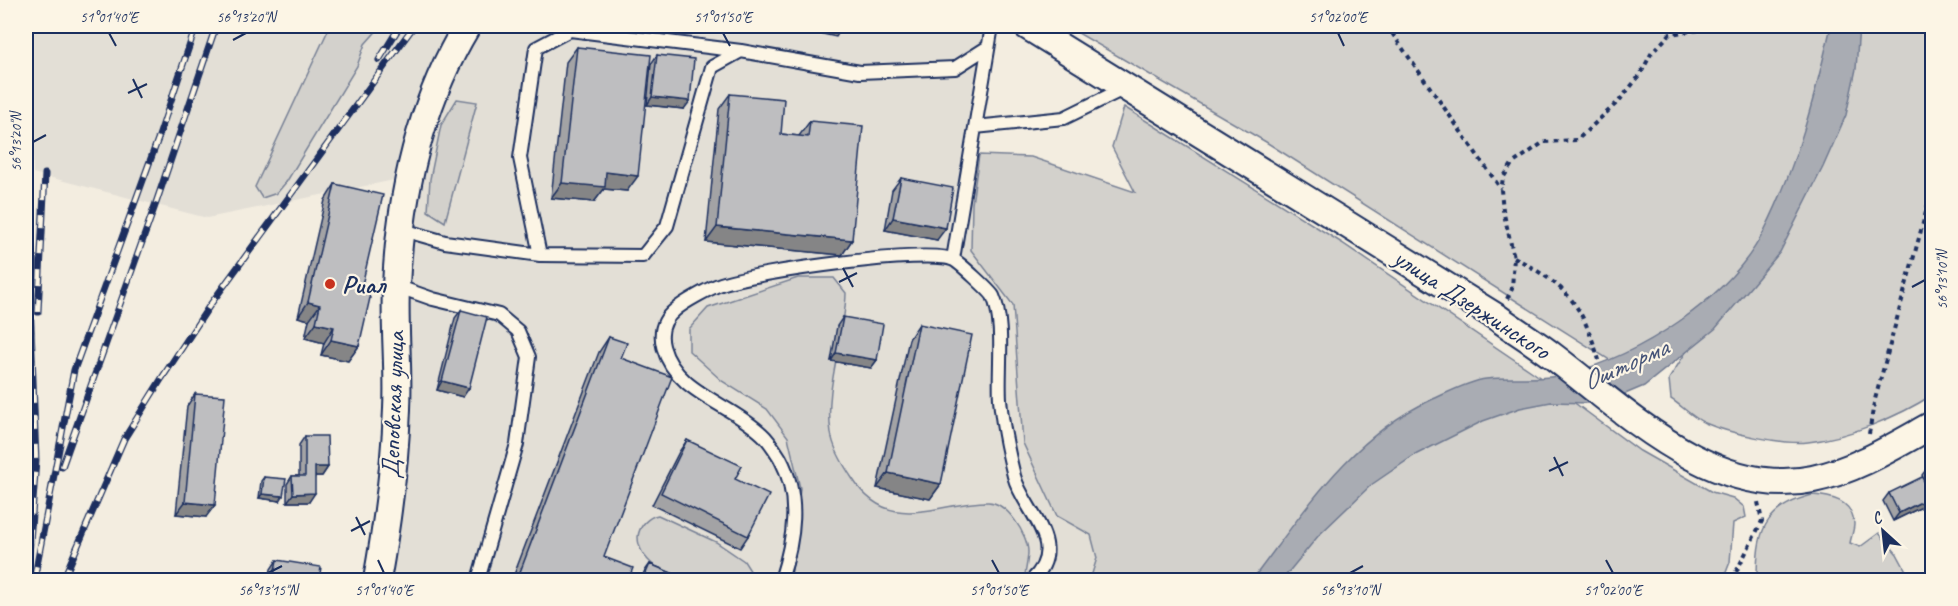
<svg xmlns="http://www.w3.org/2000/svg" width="1958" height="606" viewBox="0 0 1958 606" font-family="Caveat,sans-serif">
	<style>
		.built { fill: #e3dfd6 }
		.green { fill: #d3d1cc; stroke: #778095; stroke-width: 1.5 }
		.water { fill: #a9acb3; stroke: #707a91; stroke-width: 1.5 }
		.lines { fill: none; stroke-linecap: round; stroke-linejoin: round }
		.service-casing { stroke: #1b2f5e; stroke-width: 16 }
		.minor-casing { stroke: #1b2f5e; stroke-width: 30 }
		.path { stroke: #1b2f5e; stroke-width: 4; stroke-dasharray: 4.5 4.5; stroke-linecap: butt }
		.service { stroke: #fcf5e5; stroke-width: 12 }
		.minor { stroke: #fcf5e5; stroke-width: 26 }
		.rail-casing { stroke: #1b2f5e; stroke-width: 7 }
		.rail { stroke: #fcf5e5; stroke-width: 4.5; stroke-dasharray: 14; stroke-linecap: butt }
		.wall { fill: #a3a3a5; stroke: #1b2f5e; stroke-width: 1.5 }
		.shaded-wall { fill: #858586; stroke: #1b2f5e; stroke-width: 1.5 }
		.building { fill: #bebec0; stroke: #1b2f5e; stroke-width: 1.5 }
		.ticks { fill: none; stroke: #1b2f5e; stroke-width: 2 }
		.poi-dot { fill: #c8321e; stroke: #fcf5e5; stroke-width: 2 }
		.labels { text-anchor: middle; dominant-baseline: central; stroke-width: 4.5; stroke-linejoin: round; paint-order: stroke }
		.poi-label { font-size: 26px; font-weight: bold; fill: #1b2f5e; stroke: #fcf5e5; text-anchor: start }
		.street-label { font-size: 26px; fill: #1b2f5e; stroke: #fcf5e5 }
		.water-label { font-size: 27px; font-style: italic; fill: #465478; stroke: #fcf5e5 }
		.neatline { fill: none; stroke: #1b2f5e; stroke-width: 2 }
		.ticks-label { font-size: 15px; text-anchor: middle; fill: #1b2f5e }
	</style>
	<rect width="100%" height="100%" fill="#f3ede0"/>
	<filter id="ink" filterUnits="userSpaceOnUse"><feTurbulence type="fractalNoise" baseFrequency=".0167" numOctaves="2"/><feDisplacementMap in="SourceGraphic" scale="12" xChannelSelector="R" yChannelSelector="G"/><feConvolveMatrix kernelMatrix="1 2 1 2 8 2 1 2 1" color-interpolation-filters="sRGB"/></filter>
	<g filter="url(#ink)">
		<!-- built -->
		<path class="built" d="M30,26H999L979,155L1139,580H377L409,177L207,218L33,173Z"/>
		<!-- green -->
		<path class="green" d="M330,26H381L365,44L357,66L287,181L277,193L262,198L255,187Z
			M1066,26H1932V395C1900,416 1847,438 1808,442C1784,445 1728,433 1705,423C1693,418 1682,406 1671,399L1669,379L1686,352L1685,339L1648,343L1611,361L1266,142Z
			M457,99L477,102L445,222L428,211L430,179L441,125Z
			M1124,107L1342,243L1534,373L1640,451L1712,492L1733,498L1744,507L1746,517L1733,523L1730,562L1723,580H1090L1097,558L1091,535L1057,516L1023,443L1013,305L971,250L972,204L979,155L1031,157L1135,192L1112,147Z
			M798,278H834L846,293C845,339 824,387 831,433C833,448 844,466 852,478C889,536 936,502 988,502C1007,502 1028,535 1028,552C1028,559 1026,567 1025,575L1017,580H791L800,488L788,437L767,409L722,381L689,351V329L708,308Z
			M1812,495C1830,496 1853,500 1854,524C1854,530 1851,537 1850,543L1860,547L1879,533L1897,554L1911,580H1757C1757,533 1762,508 1812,495Z
			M658,515L716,542L744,561L756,580C734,580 709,584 686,580C666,578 638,559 638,537C639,526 648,517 658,515Z"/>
		<!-- water -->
		<path class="water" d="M1831,26H1859L1856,69L1846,115L1823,167L1780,252L1715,329L1644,386L1618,397L1588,403L1551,402L1520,408L1483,421L1415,455L1371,485L1319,535L1282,580H1252C1304,512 1350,437 1431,400C1447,393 1469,381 1486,379C1512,376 1542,381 1567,374C1639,356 1729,299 1764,231C1797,166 1815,96 1831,26Z"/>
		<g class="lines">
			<defs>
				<path id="service" d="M975,127L1064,118L1125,88
					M403,230L445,242L540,255L643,256L667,226L712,67L741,51L860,72L955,68L988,47
					M540,255L520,158L536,48L570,30L741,51
					M953,259L992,26
					M396,286L433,299L499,315L518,331L529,357L517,444L478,580
					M781,580C794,540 801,497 780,458C775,450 769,440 762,434C740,413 706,400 686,382C666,364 649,331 675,310C684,302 710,288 721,284C752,273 930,247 954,260C960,263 990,291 993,296C1005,323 998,369 1000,399C1002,423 1008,452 1014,476C1023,511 1070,544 1032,580"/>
				<path id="minor" d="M1027,26L1498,318C1516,331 1536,343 1554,357C1625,411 1715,500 1813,479C1856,470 1894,446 1932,425
					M377,580C387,524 395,467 397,409C399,368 394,327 396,286C400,195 420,104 467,26"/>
			</defs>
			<!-- service casing -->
			<use href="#service" class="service-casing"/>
			<!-- minor casing -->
			<use href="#minor" class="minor-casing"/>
			<!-- path -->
			<path class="path" d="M1387,26L1501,189
				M1514,257C1568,288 1580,300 1599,360
				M1507,299L1512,289L1514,257L1503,210L1501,190L1503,178L1512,164L1544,142L1577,140L1619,101L1640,75L1651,54L1670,34L1728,26
				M1869,434L1874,403L1932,190
				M1732,580L1762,521L1758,502"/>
			<!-- service -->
			<use href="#service" class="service"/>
			<!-- minor -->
			<use href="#minor" class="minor"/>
			<defs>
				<path id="rail" d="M379,60L400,26
					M26,193L36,460L28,569
					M38,312L45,174
					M62,467L157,200L216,26
					M34,580L74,370L158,139L196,26
					M63,580L124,439L162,378L210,305L414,26"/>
			</defs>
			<!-- rail casing -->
			<use href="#rail" class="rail-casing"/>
			<!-- rail -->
			<use href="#rail" class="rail"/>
		</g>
		<!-- wall -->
		<path class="wall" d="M577,47L627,191L604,189L594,202L551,198L566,62Z
			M657,55L684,109L647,105L651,64Z
			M730,94L781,134L799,136L810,121L852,240L842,255L706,242L719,109Z
			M901,178L937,240L885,230L892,190Z
			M335,184L362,285L359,346L348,361L321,355L324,343L305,338L309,320L298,317L325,200Z
			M461,310L463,397L437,390L455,318Z
			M843,317L877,360L871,368L831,361L837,326Z
			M919,324L941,484L930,499L877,488L909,339Z
			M609,337L621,358L604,557L628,580H512L599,352Z
			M195,394L206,517L176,514L187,406Z
			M305,436L328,467L322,476H315L309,502H287V484L292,476H299V445Z
			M687,440L735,479L748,536L740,548L652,505L679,452Z
			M1932,465V497L1922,475L1928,467Z
			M264,477L280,501L259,498L261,481Z
			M1889,493L1926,505L1893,521L1883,501Z
			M277,560L319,580H269L271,569Z
			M650,564L688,580H641L644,572Z"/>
		<!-- shaded-wall -->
		<path class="shaded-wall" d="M787,26H830L842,28L836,37Z
			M652,97L690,101L684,109L647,105Z
			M606,172L638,176L627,191L604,189L594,202L551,198L562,183Z
			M893,218L946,228L937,240L885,230Z
			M717,227L852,240L842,255L706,242Z
			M308,302L320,305L309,320L298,317Z
			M316,323L334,327L324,343L305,338Z
			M331,340L359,346L348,361L321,355Z
			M836,353L877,360L871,368L831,361Z
			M442,381L469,388L463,397L437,390Z
			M315,467H328L322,476H309Z
			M888,473L941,484L930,499L877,488Z
			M315,493L309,502H287L293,494Z
			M262,494L283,496L280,501L259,498Z
			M1931,497L1926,505L1893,521L1899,513Z
			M185,502L215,505L206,517L176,514Z"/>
		<!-- building -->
		<path class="building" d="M830,26H843L842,28Z
			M577,47L651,55L638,176L606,172L605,187L562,183Z
			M657,55L694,59L690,101L652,97Z
			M730,94L784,99L781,134L808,137L810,121L863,126L852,240L717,227Z
			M901,178L953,188L946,228L893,218Z
			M335,184L383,195L362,285L370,298L359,346L331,340L334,327L316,323L320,305L308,302Z
			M461,310L487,317L469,388L442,381Z
			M843,317L883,324L877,360L836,353Z
			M919,324L972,335L941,484L888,473Z
			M609,337L627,343L621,358L672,377L604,557L633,568L628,580H517Z
			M195,394L225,396L215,505L185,502Z
			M305,436H327L328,467H315V493L293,494L292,476H305Z
			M687,440L742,466L735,479L769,495L748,536L661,493Z
			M1932,465V477L1928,467Z
			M264,477L286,479L283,496L262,494Z
			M1922,477L1931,497L1899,513L1889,493Z
			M277,560L321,567L319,580H273Z
			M650,564L688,580H643Z"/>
	</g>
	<!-- ticks -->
	<path class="ticks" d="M109,33L116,46M723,33L730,46M1338,33L1344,46M233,40L246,33M133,79L142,98M128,93L147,84M33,142L46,135M843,268L853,287M839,282L857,273M1912,287L1925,280M1554,457L1563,476M1549,471L1568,462M356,517L365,535M351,531L370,521M378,560L384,573M992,560L999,573M1606,560L1613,573M268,573L282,566M1350,573L1363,566"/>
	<!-- markers -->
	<circle class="poi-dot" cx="330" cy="284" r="6"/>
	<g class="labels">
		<!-- poi labels -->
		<g class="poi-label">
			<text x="342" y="284">Риал</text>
		</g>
		<!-- street labels -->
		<g class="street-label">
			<text transform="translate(1472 304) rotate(33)">улица Дзержинского</text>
			<text transform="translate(393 405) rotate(-88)">Деповская улица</text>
		</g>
		<!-- water labels -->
		<g class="water-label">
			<text transform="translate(1625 364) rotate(-24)">Ошторма</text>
		</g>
	</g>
	<!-- margin -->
	<rect width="1958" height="606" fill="none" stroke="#fcf5e5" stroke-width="66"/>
	<!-- north arrow -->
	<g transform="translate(1883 531) rotate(333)" stroke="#fcf5e5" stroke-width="4.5" paint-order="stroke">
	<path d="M0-4.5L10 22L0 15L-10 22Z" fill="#1b2f5e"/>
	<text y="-9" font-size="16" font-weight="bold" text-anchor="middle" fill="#1b2f5e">С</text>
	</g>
	<rect x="33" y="33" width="1892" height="540" class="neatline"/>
	<g class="ticks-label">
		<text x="109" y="22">51°01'40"E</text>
		<text x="246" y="22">56°13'20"N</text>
		<text x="723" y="22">51°01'50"E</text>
		<text x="1338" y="22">51°02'00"E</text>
		<text transform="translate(16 142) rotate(-90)" y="5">56°13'20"N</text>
		<text transform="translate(1942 280) rotate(-90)" y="5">56°13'10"N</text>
		<text x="268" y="595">56°13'15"N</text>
		<text x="384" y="595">51°01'40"E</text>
		<text x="999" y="595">51°01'50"E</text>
		<text x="1350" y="595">56°13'10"N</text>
		<text x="1613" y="595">51°02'00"E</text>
	</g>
</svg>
